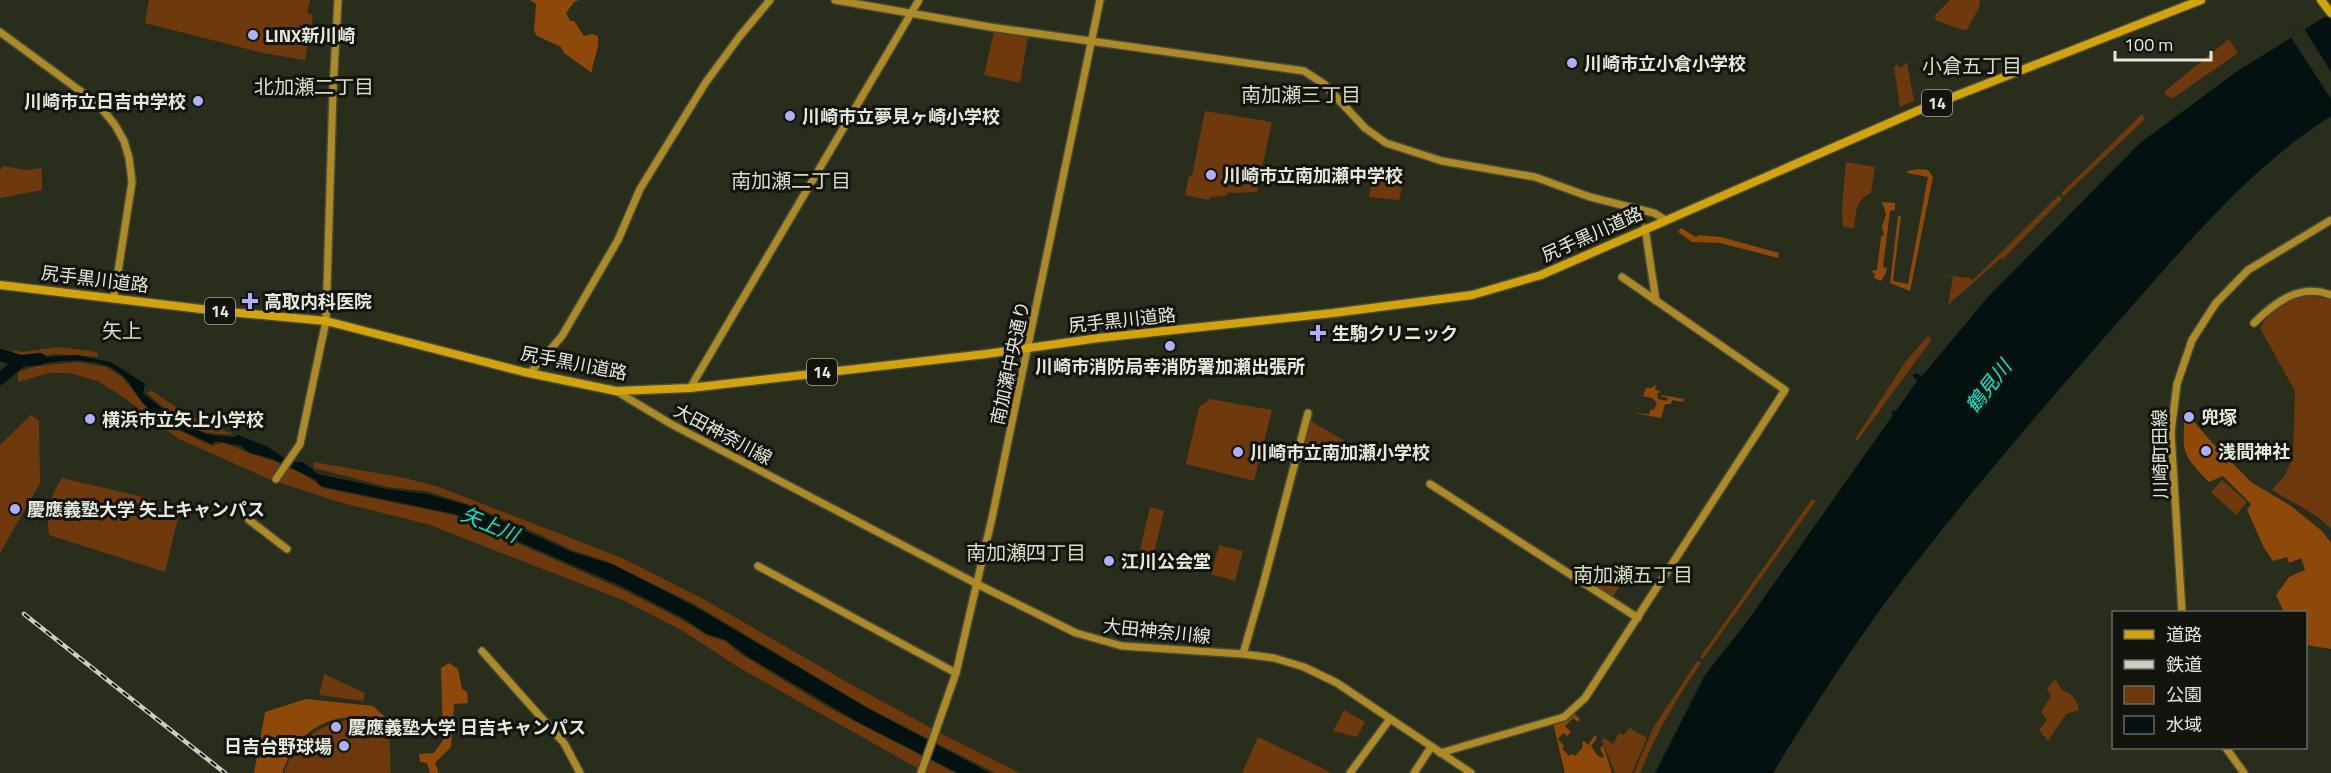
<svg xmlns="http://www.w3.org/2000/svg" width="2331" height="773" viewBox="0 0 2331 773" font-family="'Titillium Web','Noto Sans JP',sans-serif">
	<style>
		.green { fill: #6e390d }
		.forest { fill: #8e4809 }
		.water { fill: #031211 }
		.pier { fill: #292d1b }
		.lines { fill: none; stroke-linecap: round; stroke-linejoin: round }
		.river { stroke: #031211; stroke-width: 12 }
		.secondary-casing { stroke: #474b3a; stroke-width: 10 }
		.primary-casing { stroke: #474b3a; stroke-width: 11 }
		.secondary { stroke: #ae8a27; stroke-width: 7 }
		.primary { stroke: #d3a30d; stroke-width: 8 }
		.rail-casing { stroke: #cbcec2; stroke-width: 4.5 }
		.rail { stroke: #12140d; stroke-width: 2; stroke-dasharray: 7; stroke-linecap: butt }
		.poi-dot { fill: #aeaefa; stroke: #12140d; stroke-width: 2 }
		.labels { text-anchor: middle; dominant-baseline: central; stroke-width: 6; stroke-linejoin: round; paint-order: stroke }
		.shield { fill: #12140d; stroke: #a6a89f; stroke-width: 1.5 }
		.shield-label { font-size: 16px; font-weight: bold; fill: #e5e8dd }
		.poi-label { font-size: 18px; font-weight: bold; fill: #e5e8dd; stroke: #12140d; text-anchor: start }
		.street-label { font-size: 18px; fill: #e5e8dd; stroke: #12140d }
		.neighbourhood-label { font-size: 20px; fill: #d7ddc7; stroke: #12140d }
		.water-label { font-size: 20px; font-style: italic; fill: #0ce6d5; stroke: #12140d }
	</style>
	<rect width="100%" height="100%" fill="#292d1b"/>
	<!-- green -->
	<path class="green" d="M149,0H310L307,13L313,15L305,60L263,53L145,23Z
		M1950,0H1980L1979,8L1966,31L1935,20L1936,18L1934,16Z
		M994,31L1028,37L1020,83L984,75Z
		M2229,39L2238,53L2173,98L2168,97L2164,92Z
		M1907,63L1914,101L1900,107L1894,67L1897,64L1900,68Z
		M1205,111L1272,122L1257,192L1227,193L1226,196L1210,197L1209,200L1185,195L1189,176H1192Z
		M2142,114L2145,119L2064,196L2061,193Z
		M1846,162L1875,167L1871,193C1855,201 1856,212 1854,228L1843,227L1842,208Z
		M3,166L26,170L42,168V190L0,198V170Z
		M1377,171L1405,176L1399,200L1369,197L1371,183H1375Z
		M2059,195L2062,199L2003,259L2001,258L1948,305L1953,277L1941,275L1971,278L1972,281Z
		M2308,296L2331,299V529C2314,511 2292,503 2272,490L2285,475L2293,456L2295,391L2260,328C2270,310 2288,299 2308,296Z
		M1928,336L1932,339L1858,440L1855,439L1906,361Z
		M57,347L92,351L97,353L98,357L54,354L14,360L13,350L22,352Z
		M78,362L106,367L122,377L147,408L178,430L212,446L222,442C255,457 295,464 323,488L454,515L628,592L684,621L706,635L725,641L739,653L829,708L955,773H926L738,667L683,631L623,600L427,524L339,502L271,480L177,438L123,397L98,381L69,373H50L18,382V372L37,366Z
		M151,390L186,414L233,434C225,434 216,434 208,433C188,428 161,406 147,393Z
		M1210,399L1272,410L1254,481L1186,464L1199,407Z
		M31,415L39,421L40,483L0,553V445Z
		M1309,420L1345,441L1343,453L1338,455L1305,447L1303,441Z
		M314,462L405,478L439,487L622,558L705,600L852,685L944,735L1020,773H996L946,748L867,707L694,604L606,561L572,550L541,535L470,505L426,491L388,487L314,468Z
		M62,478L155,500L163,514L178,518L165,572L49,535C46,510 49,499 62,478Z
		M2222,480L2247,502L2236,515L2211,492Z
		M1812,499L1816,501L1703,659L1700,657Z
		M1150,507L1164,511L1153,557L1139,554Z
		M1219,545L1243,551L1235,581L1211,574Z
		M1605,568L1627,575L1612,598L1597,589V584Z
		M1698,660L1701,663C1676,699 1657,732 1640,773H1634L1653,728Z
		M324,674L365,693L363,701L319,695Z
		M2055,679L2062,690C2073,694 2076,699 2079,710L2066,714L2048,741L2039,730L2047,720L2041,712L2051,696L2047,689Z
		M1344,710L1365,722L1357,737L1333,731Z
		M365,718L373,719L389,728L391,773H284C296,735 328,720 365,718Z
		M1630,728L1647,738L1632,773H1615L1602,741L1604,738L1613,744L1619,733L1623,735Z
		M1258,737L1332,773H1242Z"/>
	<!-- forest -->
	<path class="forest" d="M530,0H579L574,2L566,13L570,21H574L584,36L592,34L598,36C600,51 592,60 592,73L564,53L561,47L537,36L534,31L536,4Z
		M1917,169L1928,170L1933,177L1910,291L1890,283L1898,216H1901L1893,281L1908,284L1928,177L1907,173L1908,171Z
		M1882,202L1895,203V210L1890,211L1883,267L1887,268L1885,275L1881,281L1874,278L1875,274L1871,271L1877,270L1881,237L1884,235L1882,227L1886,214Z
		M1681,228L1696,237L1699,235L1721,237L1779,253L1778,258L1720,243L1692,242L1678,232Z
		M1656,385L1655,390L1660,391L1657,395L1658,399L1667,401L1668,398L1661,396L1662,395L1684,399L1683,402L1672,400L1671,404H1665L1661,418L1634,413L1649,414L1651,409L1654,410L1657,403L1652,398L1643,396L1646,388H1651Z
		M2184,410L2208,438L2251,482L2291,506L2322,531L2331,543V649L2306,645V612H2284L2276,595L2289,577L2305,570L2301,558L2289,563L2287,557L2273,561L2264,548L2247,510L2251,504L2223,476L2209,482C2177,449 2185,453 2184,410Z
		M449,663L458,669L462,689L467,692L468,703L454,704L451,747L435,763L439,773H430L427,763L420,762L419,754L434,753L443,740L441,668Z
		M306,699L373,706L386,718C336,711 300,723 282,773H254L265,712Z
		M1574,713L1580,719L1578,722L1573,718L1565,726L1571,732L1567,736L1563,733L1558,739L1564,746L1562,748L1569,756L1572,754L1575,756L1583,747L1582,742L1584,741L1588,745L1595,735L1597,738L1591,746L1597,755L1602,758L1604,756L1600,749L1603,745L1612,773H1565L1553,723L1566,720Z"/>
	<!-- water -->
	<path class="water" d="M2331,13V116C2246,170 2183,249 2117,323C2038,413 1960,504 1888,599C1847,655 1809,714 1773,773H1655L1705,675L1746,623L1893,415L1891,413L1893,410L1896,411L1917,381L1913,376L1915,373L1922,376L1987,298L2140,143L2236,72Z
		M76,355L111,362L145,384L143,393C156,405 190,429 207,434C216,436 226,436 235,437L238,435L266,446L290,462H303L318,474L387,489L427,494L467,505L572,552L614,565L694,606L867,708L990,773H958L856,721L747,656L726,640L707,634L685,619L621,586L455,514L320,486L316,480L273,459L250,453L241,446L215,441L212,444C189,434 163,423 145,405C137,397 133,387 126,379C102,352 56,361 25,366L23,359Z"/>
	<!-- pier -->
	<path class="pier" d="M2302,25L2331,72V99L2289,34Z"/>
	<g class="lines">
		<!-- river -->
		<path class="river" d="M0,355L21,361
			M0,379L21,361L40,359"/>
		<defs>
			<path id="secondary" d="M835,0L990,27L1304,71L1324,84L1365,128L1386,143L1442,161L1535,177L1590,197L1654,213L1664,219
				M0,32L98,104L115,125L124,141L129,158L132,182L114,297
				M1645,228L1656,301
				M2254,323C2275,302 2300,283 2331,295
				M530,373L562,336L618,240L640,189L706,82L740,36L770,0
				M690,388L919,0
				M616,391L671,424L977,584L1076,633L1122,646L1243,654L1274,658L1304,667L1337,683L1471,773
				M276,479L300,444L326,321L333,90L338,0
				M1430,484L1638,618
				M249,520L287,549
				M758,566L956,673
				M2182,612L2171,432L2177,384L2192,340L2216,303L2248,270L2331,220
				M482,651L564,743L580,773
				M1243,654L1263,585L1308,413
				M2226,748L2244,773
				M1440,753L1564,717L1585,698L1785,390L1622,277
				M921,773L956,673L992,518L1100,0
				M1350,773L1390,719
				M1414,773L1431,747"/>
			<path id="primary" d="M2321,0L2331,13
				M0,285L218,311L326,321L524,372L616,391L690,388L986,354L1099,338L1333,313L1472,295L1541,275L1917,111L2201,0"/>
		</defs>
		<!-- secondary casing -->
		<use href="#secondary" class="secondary-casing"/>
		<!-- primary casing -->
		<use href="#primary" class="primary-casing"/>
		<!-- secondary -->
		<use href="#secondary" class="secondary"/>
		<!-- primary -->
		<use href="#primary" class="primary"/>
		<defs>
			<path id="rail" d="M24,614L225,773"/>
		</defs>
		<!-- rail casing -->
		<use href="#rail" class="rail-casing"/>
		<!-- rail -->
		<use href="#rail" class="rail"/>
	</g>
	<!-- markers -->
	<g class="poi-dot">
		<circle cx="253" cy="35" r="6"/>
		<circle cx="1572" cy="63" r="6"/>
		<circle cx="198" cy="101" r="6"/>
		<circle cx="790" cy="116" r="6"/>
		<circle cx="1211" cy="175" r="6"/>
		<path d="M247 292h6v6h6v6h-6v6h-6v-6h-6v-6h6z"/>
		<path d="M1315 324h6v6h6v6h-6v6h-6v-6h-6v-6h6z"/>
		<circle cx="1170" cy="346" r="6"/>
		<circle cx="2189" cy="417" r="6"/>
		<circle cx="90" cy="419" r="6"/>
		<circle cx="2206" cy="451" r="6"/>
		<circle cx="1238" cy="452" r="6"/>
		<circle cx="15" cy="509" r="6"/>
		<circle cx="1109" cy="561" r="6"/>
		<circle cx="336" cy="727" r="6"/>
		<circle cx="344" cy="746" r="6"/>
	</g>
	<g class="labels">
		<!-- shield labels -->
		<g class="shield">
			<rect x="1922" y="90" width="30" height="26" rx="4.5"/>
			<rect x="205" y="298" width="30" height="26" rx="4.5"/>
			<rect x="807" y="359" width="30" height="26" rx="4.5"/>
		</g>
		<g class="shield-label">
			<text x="1937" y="103">14</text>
			<text x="220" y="311">14</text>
			<text x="822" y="372">14</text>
		</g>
		<!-- poi labels -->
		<g class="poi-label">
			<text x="265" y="35">LINX新川崎</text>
			<text x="1584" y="63">川崎市立小倉小学校</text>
			<text x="186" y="101" text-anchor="end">川崎市立日吉中学校</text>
			<text x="802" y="116">川崎市立夢見ヶ崎小学校</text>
			<text x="1223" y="175">川崎市立南加瀬中学校</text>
			<text x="264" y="301">高取内科医院</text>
			<text x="1332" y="333">生駒クリニック</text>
			<text x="1170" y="366" text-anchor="middle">川崎市消防局幸消防署加瀬出張所</text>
			<text x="2201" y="417">兜塚</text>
			<text x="102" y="419">横浜市立矢上小学校</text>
			<text x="2218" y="451">浅間神社</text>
			<text x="1250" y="452">川崎市立南加瀬小学校</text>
			<text x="27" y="509">慶應義塾大学 矢上キャンパス</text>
			<text x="1121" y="561">江川公会堂</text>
			<text x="348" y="727">慶應義塾大学 日吉キャンパス</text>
			<text x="332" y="746" text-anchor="end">日吉台野球場</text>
		</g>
		<!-- street labels -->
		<g class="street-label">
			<text transform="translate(1592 234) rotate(-24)">尻手黒川道路</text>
			<text transform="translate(95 279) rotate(7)">尻手黒川道路</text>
			<text transform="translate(1122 320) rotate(-6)">尻手黒川道路</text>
			<text transform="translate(574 363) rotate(11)">尻手黒川道路</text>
			<text transform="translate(1010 363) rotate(-78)">南加瀬中央通り</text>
			<text transform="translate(723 434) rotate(28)">大田神奈川線</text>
			<text transform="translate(2160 454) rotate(-91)">川崎町田線</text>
			<text transform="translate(1157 631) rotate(6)">大田神奈川線</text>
		</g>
		<!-- neighbourhood labels -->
		<g class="neighbourhood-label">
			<text x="1972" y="65">小倉五丁目</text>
			<text x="314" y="86">北加瀬二丁目</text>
			<text x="1301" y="94">南加瀬三丁目</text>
			<text x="791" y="180">南加瀬二丁目</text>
			<text x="122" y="330">矢上</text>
			<text x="1026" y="552">南加瀬四丁目</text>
			<text x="1633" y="574">南加瀬五丁目</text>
		</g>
		<!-- water labels -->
		<g class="water-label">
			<text transform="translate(1988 386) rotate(-52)">鶴見川</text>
			<text transform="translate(490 524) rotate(23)">矢上川</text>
		</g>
	</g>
	<!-- legend -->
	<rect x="2112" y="611" width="195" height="138" fill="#12140d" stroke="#666960" stroke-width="1.5"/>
	<rect x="2124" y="630" width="30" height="9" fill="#d3a30d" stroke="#666960" stroke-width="1.5"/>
	<text x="2166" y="641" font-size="18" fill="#e5e8dd">道路</text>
	<rect x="2124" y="660" width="30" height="9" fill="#cbcec2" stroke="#666960" stroke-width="1.5"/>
	<text x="2166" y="671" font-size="18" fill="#e5e8dd">鉄道</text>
	<rect x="2124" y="686" width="30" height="18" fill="#6e390d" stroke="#666960" stroke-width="1.5"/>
	<text x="2166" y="701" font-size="18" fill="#e5e8dd">公園</text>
	<rect x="2124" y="716" width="30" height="18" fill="#031211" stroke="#666960" stroke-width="1.5"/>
	<text x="2166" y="731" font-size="18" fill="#e5e8dd">水域</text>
	<!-- scale -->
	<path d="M2115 51v9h96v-9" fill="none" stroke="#e5e8dd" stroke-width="3"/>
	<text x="2124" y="51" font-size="18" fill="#e5e8dd" stroke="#12140d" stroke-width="4.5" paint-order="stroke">100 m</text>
</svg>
